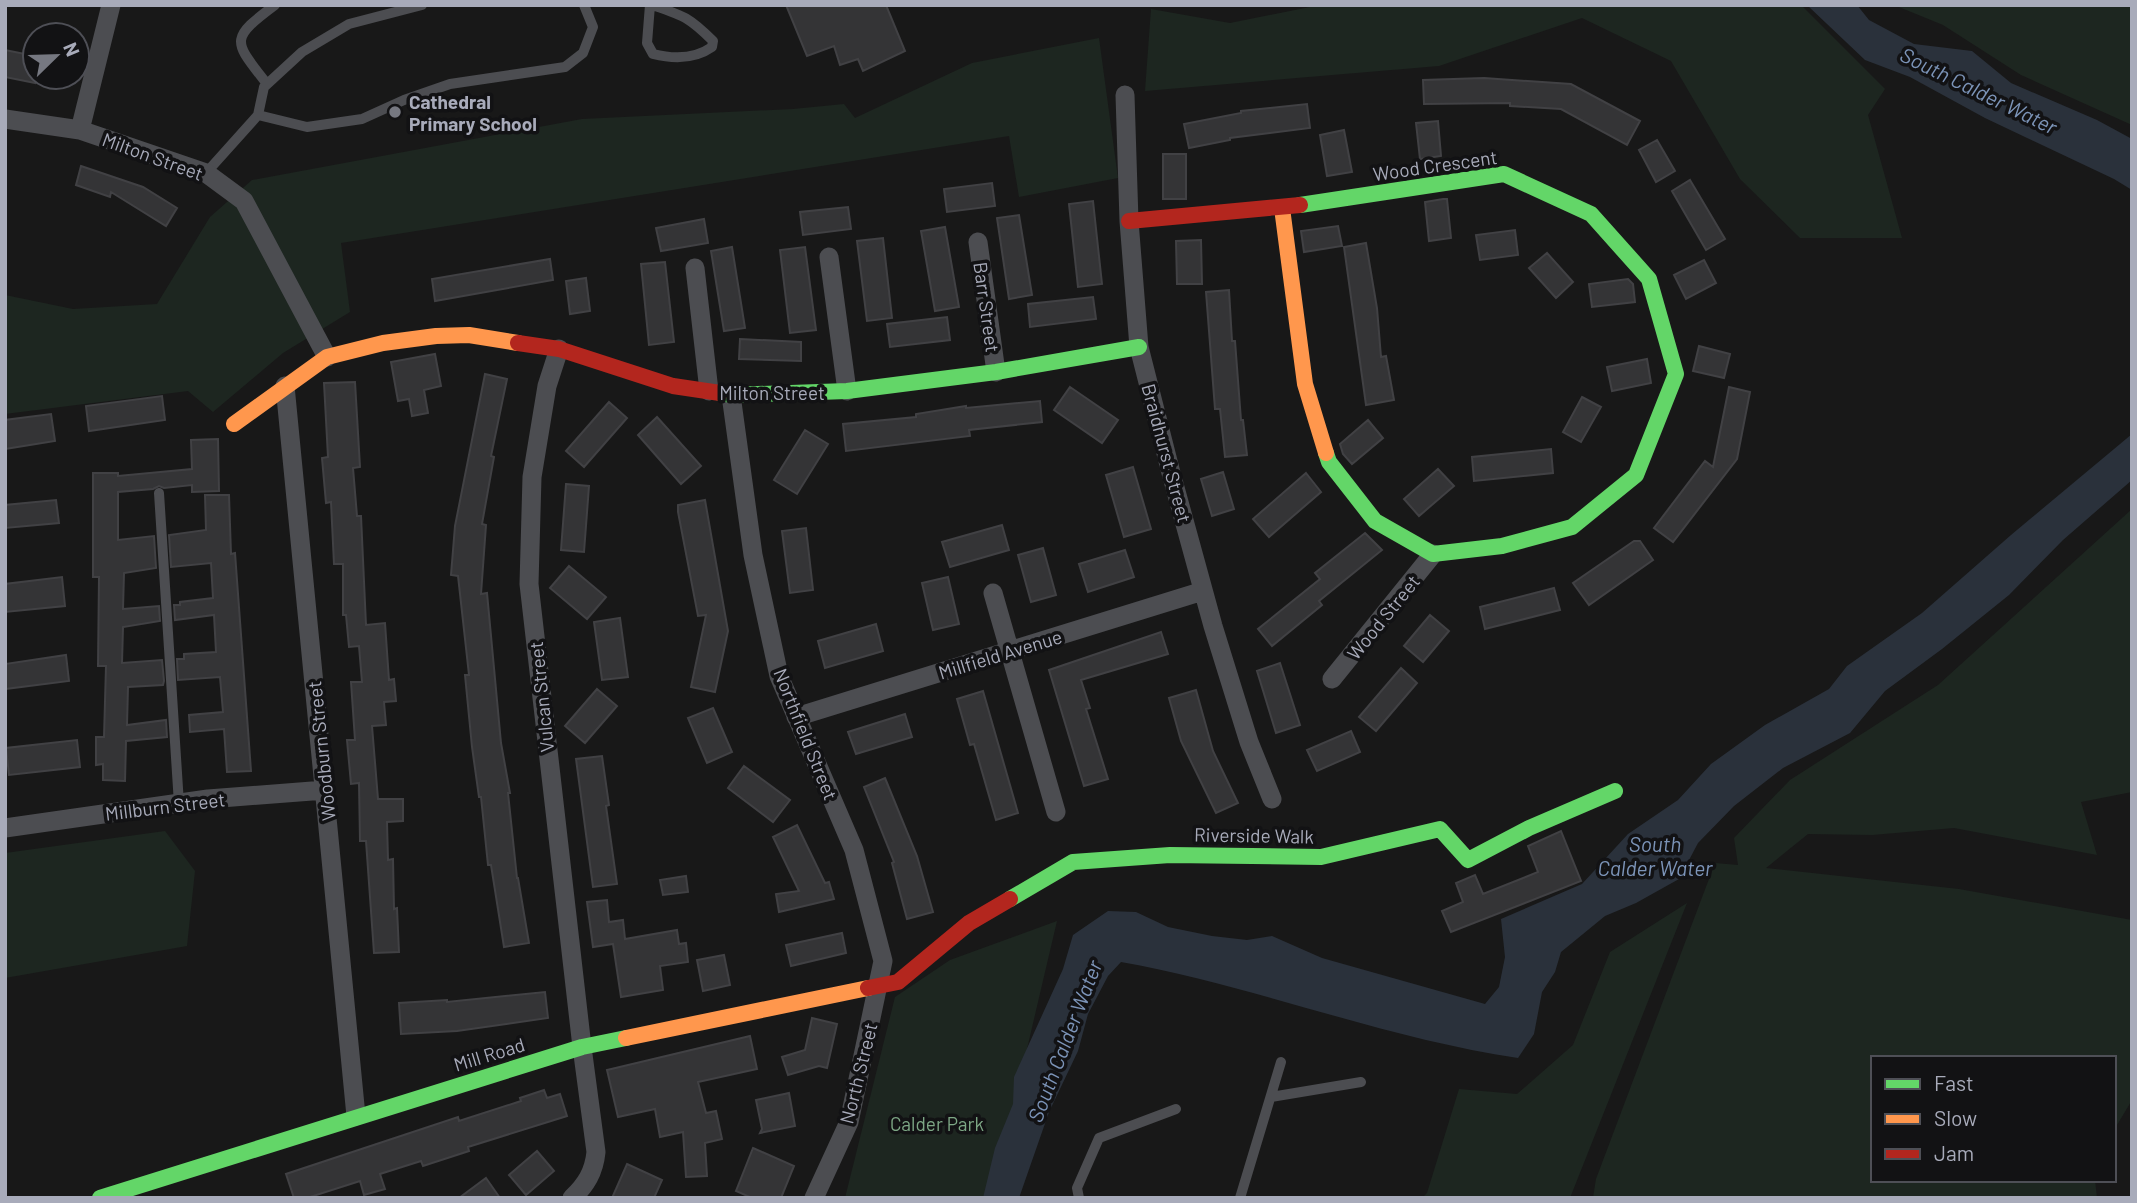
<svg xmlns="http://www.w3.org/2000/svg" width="2137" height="1203" viewBox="0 0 2137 1203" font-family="Barlow,sans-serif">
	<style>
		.green { fill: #1d2620 }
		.water { fill: #2a313b }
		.building { fill: #343436; stroke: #414144; stroke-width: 2 }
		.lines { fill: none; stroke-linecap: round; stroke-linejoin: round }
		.lane { stroke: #4c4d51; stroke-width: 10 }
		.street { stroke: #4c4d51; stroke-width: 19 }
		.fast { stroke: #63d668; stroke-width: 16 }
		.slow { stroke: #ff974d; stroke-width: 16 }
		.jam { stroke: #b3261e; stroke-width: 16 }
		.poi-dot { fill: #767881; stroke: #121214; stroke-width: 2.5 }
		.labels { text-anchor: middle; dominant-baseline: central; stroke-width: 7; stroke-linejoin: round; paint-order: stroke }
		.poi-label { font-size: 19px; font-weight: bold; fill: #a8abba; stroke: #121214; text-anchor: start }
		.street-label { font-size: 19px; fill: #a8abba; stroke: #121214 }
		.park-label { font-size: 19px; fill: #7da785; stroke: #121214 }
		.water-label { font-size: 21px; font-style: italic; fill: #7c94b8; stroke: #121214 }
	</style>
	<rect width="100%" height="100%" fill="#181818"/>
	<!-- green -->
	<path class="green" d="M1320,5H1801L1885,89L1868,115L1902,238H1800L1740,179L1671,61L1582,18L1439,66L1145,91L1151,9L1230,23Z
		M1894,5H2132V125L2021,75L1943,25Z
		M1099,38L1118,178L1019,197L1009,136L341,243L350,312L283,353L213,412L188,391L5,414V295L73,309L157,304L210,217L252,180L582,119L793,109L844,104L855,118L972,63Z
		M2132,509V792L2081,802L2097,855L1954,828L1872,835L1808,834L1766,868L1959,889L2132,920V1100L2114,1130V1058H1873V1180H2095L2097,1198H1593L1596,1179L1715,863L1738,865L1734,838L1790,780L1938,685Z
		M165,831L195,871L187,946L5,978V853Z
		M1687,903L1570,1198H1422L1427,1193L1459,1089L1517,1094L1573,1045L1610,952Z
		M1057,921L992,1198H845L895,997L950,960Z"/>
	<!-- water -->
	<path class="water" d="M1807,5H1857L1869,20L1914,44L1972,51L2011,83L2097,120L2132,139V190L2114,179L1985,118L1910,77L1865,60Z
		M2132,434V480L2063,540L2009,595L1942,649L1885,691L1850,733L1783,768L1734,806L1698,843L1679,879L1636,903L1605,916L1561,952L1555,972L1542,992L1534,1034L1518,1058C1383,1038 1255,986 1121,962L1108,976L1088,1014L1078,1051L1049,1112L1019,1198H983L995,1148L1013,1104L1014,1077L1063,969L1073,935L1108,911L1136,912L1168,927L1212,936L1247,940L1272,936L1322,958L1485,1004L1499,987L1505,957L1501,919L1582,884L1628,834L1678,800L1711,764L1765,725L1829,689L1847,666L1922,613L2011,535Z"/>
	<!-- building -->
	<path class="building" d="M786,5H886L905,51L863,71L858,59L840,65L834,46L807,56Z
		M5,50L35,56V83L5,77Z
		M1484,78L1571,84L1640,121L1627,145L1561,109L1510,106V103L1424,104L1423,80Z
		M1307,104L1310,128L1230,138V140L1189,148L1184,124L1241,113V111Z
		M1438,121L1441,156L1420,159L1416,123Z
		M1344,130L1352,172L1327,176L1320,135Z
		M1657,140L1675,171L1656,182L1639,150Z
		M1163,154H1186V199H1163Z
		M81,166L143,187L177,208L166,226L111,192L110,197L76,185Z
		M1690,180L1725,239L1706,250L1672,191Z
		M992,183L995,206L947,212L944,189Z
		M1443,199H1447L1451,238L1429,241L1425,202Z
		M1093,201L1102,284L1078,287L1069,204Z
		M848,207L851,229L803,235L800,212Z
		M1019,215L1032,295L1009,299L997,218Z
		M704,219L708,243L661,251L656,228Z
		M1338,226L1342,246L1304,252L1301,231Z
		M945,227L959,307L935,311L921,231Z
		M1515,230L1518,255L1480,260L1476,235Z
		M883,238L892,318L867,321L857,241Z
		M1201,240L1202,284H1177L1176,241Z
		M1366,243L1377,308L1381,357L1386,356L1394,400L1366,405L1344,247Z
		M732,247L745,328L724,331L711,251Z
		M805,247L816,330L790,333L780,250Z
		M1547,253L1573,282L1556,298L1529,268Z
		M550,259L553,280L435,301L432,279Z
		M1704,260L1716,283L1686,299L1674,275Z
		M665,262L674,342L649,345L641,264Z
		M586,278L590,311L570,314L566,281Z
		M1628,279L1633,284L1635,302L1592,307L1589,284Z
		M1229,290L1232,341H1235L1241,420H1243L1247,455L1225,457L1220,409H1215L1206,292Z
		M1093,297L1096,319L1030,327L1028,304Z
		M947,317L950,340L890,347L887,324Z
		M740,339L801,342V361L739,359Z
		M1699,346L1730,354L1724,378L1693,371Z
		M435,354L441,386L424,390L428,413L412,416L409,399L398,401L391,362Z
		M1647,359L1651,383L1612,391L1607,367Z
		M485,374L507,379L491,456L494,457L482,524L486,525L481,594L487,593L501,743L510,793H508L517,878H518L529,943L504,947L491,865H488L481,797H479L472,747L465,675H469L458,576L451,575L455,526Z
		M355,382L360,467L353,468L357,516H361L366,625L385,623L389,680L394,679L396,701L384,702L386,725L372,726L378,799H403V821L387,822L388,860L393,859L394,909L397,908L399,952L374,953L366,841H360L359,783L351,784L347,740H355L351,682H362L359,646L349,647L346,615H343V564H334L331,502L326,503L322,458L328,457L324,383Z
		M1070,387L1118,420L1102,443L1054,410Z
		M1729,387L1750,392L1737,459L1673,542L1654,528L1705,461L1713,467Z
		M162,396L165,420L89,431L86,406Z
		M1582,397L1601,407L1581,442L1563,432Z
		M1040,401L1042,422L969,430L970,436L846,451L843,424L916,417V414L966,406V408Z
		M609,402L627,418L584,467L566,451Z
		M51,414L55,441L5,449V420Z
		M657,417L701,466L681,484L638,435Z
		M1368,420L1383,438L1352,464L1343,454L1340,444Z
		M805,430L828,444L797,494L774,480Z
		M218,439L219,491L192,492V485L164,488L159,486L153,489L118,492V540L154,536L156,568L124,573L123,609L159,606L160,621L123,627L122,663L162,660L164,681L163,685L128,687L127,725L166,720L167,737L126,741L125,781L103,780V764L96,765V737H104L106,666H98L99,577H93V473H118V476L192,469L191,440Z
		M1551,449L1553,473L1474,481L1472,457Z
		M1133,467L1151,529L1124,537L1106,475Z
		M1438,469L1454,486L1419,516L1404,499Z
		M1223,472L1234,509L1212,516L1201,479Z
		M1306,473L1321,492L1269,537L1253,519Z
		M566,484L589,486L584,552L561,550Z
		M205,495H229L231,554L235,553L251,771L227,772L224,729L190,732L189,715L223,712L220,677L178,680L177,659H184V654L216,652L214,615L175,620L174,605H180V602L213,598L211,563L171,567L169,535L206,530Z
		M56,500L59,523L5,528V505Z
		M705,500L728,631L715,692L691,687L706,615L698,616L678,512V505Z
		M1002,525L1009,550L950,567L942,542Z
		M806,528L813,590L790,593L782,531Z
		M1365,533L1382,550L1319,601L1322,605L1272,646L1258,629L1320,579L1315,573Z
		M1634,541H1640L1653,560L1589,605L1573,583Z
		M1043,548L1056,595L1031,602L1018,555Z
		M1125,550L1134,577L1088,592L1079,564Z
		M569,566L606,597L587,619L550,588Z
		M62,577L65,606L5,612V584Z
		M948,577L959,624L933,630L922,583Z
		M1554,588L1560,610L1485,629L1480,607Z
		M1430,615L1449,631L1423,662L1404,646Z
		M620,618L628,677L602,680L594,622Z
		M876,624L883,651L825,668L818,641Z
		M1161,632L1168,654L1081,680L1090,708L1086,709L1108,779L1084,786L1049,670Z
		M66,655L69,681L5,689V664Z
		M1280,663L1300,725L1276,733L1257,671Z
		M1401,668L1417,683L1376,731L1359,717Z
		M597,689L617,706L585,743L565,726Z
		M1196,690L1213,751L1238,803L1216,813L1181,741L1169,698Z
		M983,691L1018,813L996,820L974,744L970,745L957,699Z
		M713,708L732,752L707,763L688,718Z
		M905,714L912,737L856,754L848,732Z
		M1351,731L1360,752L1317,771L1307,750Z
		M77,740L80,767L9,775L6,748Z
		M602,756L609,805L606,806L617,884L593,887L576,759Z
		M744,766L790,800L773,822L728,788Z
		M885,778L917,856L933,912L907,919L892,863L894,862L864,787Z
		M797,825L825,883L829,882L834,899L779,912L776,894L799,891L773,837Z
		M1561,831L1581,881L1451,932L1442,911L1463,902L1456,883L1475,875L1483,894L1538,872L1528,846Z
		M686,876L688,892L663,895L660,880Z
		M607,900L609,922L623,920L625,939L677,930L679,944L686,943L688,962L660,966L663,990L621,997L613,944L593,947L587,902Z
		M842,933L846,953L791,966L786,945Z
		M724,955L730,985L703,991L697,960Z
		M545,992L548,1018L457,1031L401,1034L399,1003L447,1000V1002Z
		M812,1018L837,1024L827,1068L819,1066L788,1075L782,1057L805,1050Z
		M750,1036L757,1069L698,1082L706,1113L716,1111L722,1139L705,1143L707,1176L686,1177L683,1132L660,1137L655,1109L618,1117L607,1070Z
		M544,1090L547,1098L560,1094L567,1116L468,1147L469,1151L423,1166L421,1161L380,1174L385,1189L364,1195L360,1181L307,1198H294L286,1174L458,1117L459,1121L521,1101L520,1098Z
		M789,1093L795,1126L760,1133L762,1129L756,1100Z
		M753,1148L794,1166L781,1198H752L736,1191Z
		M537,1151L554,1171L526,1195L509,1175Z
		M627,1164L662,1180L654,1198H612Z
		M486,1178L500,1198H459Z"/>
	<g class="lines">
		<!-- lane -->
		<path class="lane" d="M650,5L647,43L653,54C673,59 695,59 712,47L713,41C689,17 684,16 652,5
			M267,84C234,41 228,40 275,5
			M258,115L307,127L362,119L404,100L450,84L565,67L583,53L593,27L584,5
			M206,173L258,115L264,87L302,52L349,24L422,5
			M159,493L179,804
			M1271,1097L1361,1082
			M1079,1198L1077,1188L1099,1138L1176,1109
			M1240,1198L1281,1062"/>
		<!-- street -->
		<path class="street" d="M1125,95L1129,221L1139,347L1171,473L1213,626L1249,742L1272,799
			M5,119L80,130L206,173L244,201L327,357
			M80,130L111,5
			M978,242L996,372
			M829,257L847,391
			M695,268L709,391
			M559,349L547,386L532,477L529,584L582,1047L596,1152C594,1172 586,1185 572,1198
			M285,386L356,1116
			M731,395L753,555L779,676L854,850L883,961L849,1122L814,1198
			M993,593L1056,812
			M1332,679L1433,554
			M796,717L1203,591
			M5,828L208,799L325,790"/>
		<!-- fast -->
		<path class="fast" d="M1300,205L1504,174L1591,214L1649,279L1676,374L1636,475L1572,527L1502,546L1433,554L1375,521L1329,462L1326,453
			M720,393L731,395L847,391L996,372L1139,347
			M1010,899L1073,862L1170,855L1321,857L1440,829L1468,860L1529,828L1615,791
			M100,1198L582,1047L626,1038"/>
		<!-- slow -->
		<path class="slow" d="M1282,208L1305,384L1326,453
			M234,424L327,357L383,343L436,336L469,335L518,343
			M626,1038L868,988"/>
		<!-- jam -->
		<path class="jam" d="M1129,221L1300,205
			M518,343L559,349L673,386L720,393
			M868,988L898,982L969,923L1010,899"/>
	</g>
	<!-- markers -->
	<circle class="poi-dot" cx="395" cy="112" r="7"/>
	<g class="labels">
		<!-- poi labels -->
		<g class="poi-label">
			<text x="409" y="101">Cathedral<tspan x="409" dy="22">Primary School</tspan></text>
		</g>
		<!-- street labels -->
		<g class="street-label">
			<text transform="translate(153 156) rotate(20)">Milton Street</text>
			<text transform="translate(1435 165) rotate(-8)">Wood Crescent</text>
			<text transform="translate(987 307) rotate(82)">Barr Street</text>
			<text x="772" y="392">Milton Street</text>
			<text transform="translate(1167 453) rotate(75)">Braidhurst Street</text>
			<text transform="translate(1383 617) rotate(-51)">Wood Street</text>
			<text transform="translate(1000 654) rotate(-17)">Millfield Avenue</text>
			<text transform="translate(541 697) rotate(-96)">Vulcan Street</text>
			<text transform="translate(806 734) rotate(68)">Northfield Street</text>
			<text transform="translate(321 751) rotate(-96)">Woodburn Street</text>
			<text transform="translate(165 806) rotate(-7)">Millburn Street</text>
			<text transform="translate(1254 835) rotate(1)">Riverside Walk</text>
			<text transform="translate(489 1054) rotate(-17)">Mill Road</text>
			<text transform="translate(858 1073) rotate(-76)">North Street</text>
		</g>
		<!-- park labels -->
		<g class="park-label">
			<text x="937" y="1123">Calder Park</text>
		</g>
		<!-- water labels -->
		<g class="water-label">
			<text transform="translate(1979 90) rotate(26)">South Calder Water</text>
			<text x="1655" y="843">South<tspan x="1655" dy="24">Calder Water</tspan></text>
			<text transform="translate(1064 1041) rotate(-69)">South Calder Water</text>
		</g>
	</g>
	<!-- border -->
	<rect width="2137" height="1203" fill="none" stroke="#a8abba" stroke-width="14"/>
	<!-- legend -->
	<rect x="1871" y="1056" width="245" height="126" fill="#121214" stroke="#4e4f56" stroke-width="2"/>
	<rect x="1885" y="1079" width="35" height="10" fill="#63d668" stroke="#4e4f56" stroke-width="2"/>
	<text x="1934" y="1091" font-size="21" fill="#a8abba">Fast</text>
	<rect x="1885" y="1114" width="35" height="10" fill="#ff974d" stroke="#4e4f56" stroke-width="2"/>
	<text x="1934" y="1126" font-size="21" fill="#a8abba">Slow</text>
	<rect x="1885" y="1149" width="35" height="10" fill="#b3261e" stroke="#4e4f56" stroke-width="2"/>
	<text x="1934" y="1161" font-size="21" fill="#a8abba">Jam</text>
	<!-- north arrow -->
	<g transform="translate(56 56) rotate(67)"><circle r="33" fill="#121214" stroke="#4e4f56" stroke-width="2"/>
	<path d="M0-5L12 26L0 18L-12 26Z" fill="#767881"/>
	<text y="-10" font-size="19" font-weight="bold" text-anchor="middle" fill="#a8abba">N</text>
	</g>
</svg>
